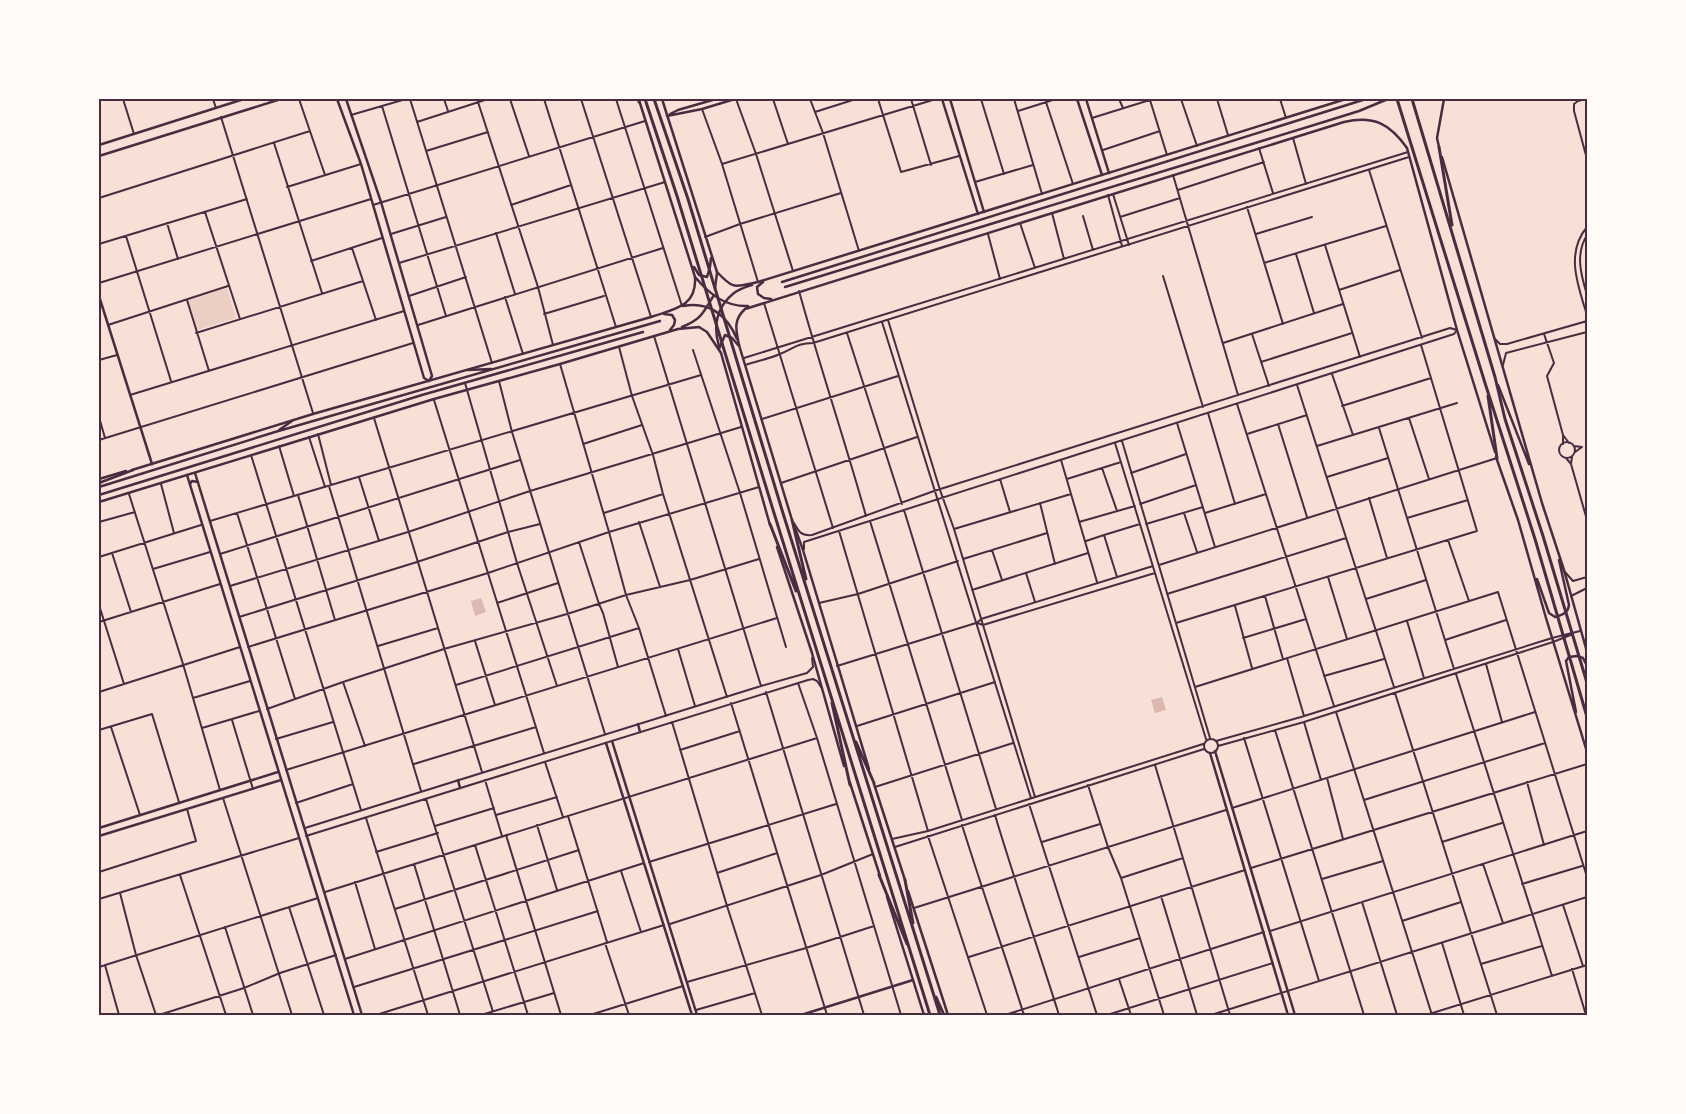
<svg xmlns="http://www.w3.org/2000/svg" width="1686" height="1114" viewBox="0 0 1686 1114" font-family="Ubuntu,sans-serif">
	<style>
		.green { fill: #ebcfc5 }
		.water { fill: #dcb8b0 }
		.lines { fill: none; stroke-linecap: round; stroke-linejoin: round }
		.minor { stroke: #4a2c40; stroke-width: 2 }
		.tertiary { stroke: #4a2c40; stroke-width: 2.5 }
		.secondary { stroke: #4a2c40; stroke-width: 2.5 }
		.primary { stroke: #4a2c40; stroke-width: 2.5 }
		.trunk { stroke: #4a2c40; stroke-width: 3 }
		.motorway { stroke: #4a2c40; stroke-width: 3 }
		.neatline { fill: none; stroke: #4a2c40; stroke-width: 2 }
	</style>
	<rect width="100%" height="100%" fill="#f7e1d7"/>
	<!-- green -->
	<path class="green" d="M227,288L236,318L197,330L188,301Z"/>
	<!-- water -->
	<path class="water" d="M481,598L486,612L475,616L471,601Z
		M1162,697L1166,710L1155,713L1151,700Z"/>
	<g class="lines">
		<!-- minor -->
		<path class="minor" d="M123,99L134,134
			M213,99L216,108
			M299,99L325,175
			M410,99L492,363
			M444,99L448,111
			M477,99L538,287L553,345
			M510,99L529,156
			M544,99L616,327
			M581,99L651,317
			M616,99L682,306
			M736,99L756,154L793,271
			M773,99L788,144
			M810,99L823,133L859,251
			M878,99L901,172L959,156
			M911,99L931,165
			M981,99L1004,174
			M1014,99L1042,194
			M1045,99L1073,184
			M1119,99L1123,108
			M1181,99L1197,146
			M1217,99L1228,135
			M1280,99L1286,118
			M1586,99L1578,101L1574,104V111L1587,159
			M1150,100L1167,155
			M382,106L446,316
			M702,109L722,164L758,282
			M1018,111L1056,99
			M815,112L856,99
			M351,115L406,99
			M221,117L313,413
			M1092,118L1153,99
			M417,122L488,99
			M1293,138L1306,184
			M274,143L322,293
			M1259,148L1273,193
			M1103,150L1160,131
			M426,151L488,132
			M722,164L936,99
			M1369,170L1422,338
			M1173,175L1238,395
			M975,182L1033,165
			M287,187L361,164
			M1178,190L1264,162
			M1113,194L1129,245
			M1108,195L1122,246
			M99,198L310,131
			M373,205L645,121
			M511,205L571,185
			M1247,207L1283,324
			M205,212L240,319
			M1052,213L1064,259
			M1083,216L1093,250
			M1120,217L1180,198
			M167,223L178,259
			M1020,223L1035,268
			M1587,227C1565,253 1578,286 1587,315
			M496,233L515,294
			M391,234L446,217
			M988,234L1000,279
			M1256,234L1312,217
			M1587,235C1575,254 1581,275 1587,295
			M126,236L171,381
			M705,237L740,224L841,193
			M99,244L247,199
			M1325,245L1360,357
			M352,248L376,320
			M1296,254L1314,313
			M311,261L382,238
			M399,263L665,182
			M1264,263L1386,226
			M1163,276L1203,407
			M99,283L371,199
			M1339,290L1400,270
			M799,291C820,367 845,441 866,516
			M409,296L466,277
			M505,297L523,354
			M187,300L209,371
			M764,303L833,528
			M544,314L604,296
			M888,320L940,490L954,529L1035,797
			M882,322L1031,798
			M1586,322L1587,330
			M108,325L228,286
			M418,325L663,248
			M196,333L363,281
			M847,333L902,504
			M1252,334L1269,386
			M1544,334L1554,363L1547,376L1563,435
			M654,336L761,686
			M1495,339L1500,344H1507L1587,321V318
			M1223,343L1343,304
			M619,347L632,396L653,455L663,494L727,697
			M693,350L740,493L786,647
			M744,358L1408,152
			M99,360L117,355
			M1261,362L1352,333
			M560,364L609,532L626,595L639,628L666,716
			M745,365C757,361 769,359 780,354C793,349 797,343 813,343L1409,157
			M1503,365L1506,353L1587,332
			M1332,374L1353,435
			M499,381L512,432L605,734
			M465,383L517,563L557,686
			M1297,385L1394,687
			M130,395L404,311
			M434,400L544,753
			M1237,404L1334,706
			M1342,406L1431,378
			M1208,413L1235,504
			M99,417L105,438
			M374,418L482,772
			M1409,418L1429,479
			M762,419L898,376
			M1177,423L1215,547
			M1278,424L1307,517
			M1379,428L1454,669
			M318,434L331,485
			M1247,434L1307,415
			M309,437L325,487
			M99,440L413,343
			M1122,441L1210,738
			M1559 450a8 8 0 1 1 16 0a8 8 0 1 1-16 0Z
			M1115,443L1206,739
			M583,444L642,425
			M1563,444V435L1569,443
			M279,446L294,496
			M1317,446L1457,403
			M1574,446L1582,447L1575,452
			M251,455L361,810
			M1566,458L1571,464L1572,457
			M1061,460L1097,582
			M1571,464L1587,520
			M1102,468L1117,511
			M1131,473L1186,454
			M359,477L379,541
			M1327,477L1388,458
			M1000,479L1010,512
			M1067,479L1121,462
			M781,483L917,437
			M161,484L174,533
			M329,486L421,791
			M129,494L183,664L220,790
			M298,495L335,620
			M1369,498L1387,558
			M1040,503L1055,564
			M1140,504L1196,485
			M904,510L996,809
			M237,513L295,699
			M604,513L663,494
			M1184,513L1197,552
			M1205,513L1266,494
			M1407,518L1468,500
			M210,521L701,375
			M870,521L962,820
			M99,522L135,512
			M639,522L660,587
			M1079,522L1135,506
			M794,523C799,532 801,536 812,535L934,491L1450,328L1457,330
			M1146,524L1203,507
			M954,529L1071,494
			M839,531L928,831
			M1448,540L1469,601
			M1086,541L1104,535
			M579,542L599,604L603,613L618,667
			M804,549V542L1454,334L1457,330
			M992,550L1002,580
			M112,553L131,612
			M220,554L520,460
			M99,557L201,525
			M963,559L1047,533
			M1159,565L1497,458
			M1153,566L981,619L977,623L983,625L1155,573
			M153,569L210,552
			M1564,571L1573,581L1587,577
			M1026,573L1035,602
			M1117,577L1104,535L1140,524
			M1328,577L1347,639
			M230,586L408,532L530,491L741,427
			M972,590L1088,553
			M1167,594L1346,538
			M1265,596L1283,659
			M1571,596L1587,588
			M1366,599L1426,580
			M497,603L558,583
			M819,603L858,594L958,561
			M99,605L124,684
			M1235,606L1252,668
			M239,617L417,562L508,532L540,524
			M1407,621L1424,678
			M99,622L220,584
			M1176,623L1477,531L1421,345
			M1243,638L1306,619
			M1445,640L1506,620
			M475,641L495,705
			M378,646L438,628
			M248,647L488,573L609,532L759,487
			M678,649L695,706
			M1287,658L1304,716
			M1486,664L1502,722
			M837,666L976,623
			M1456,674L1552,976
			M1324,676L1384,659
			M343,682L365,746
			M798,683L817,738L901,1015
			M456,685L639,628
			M1195,687L1498,592L1587,877
			M99,692L240,647
			M766,692L864,1015
			M1395,693L1497,1015
			M193,698L250,681
			M731,703L827,1015
			M267,709L343,682L444,649L567,614L626,595L690,580L759,559
			M1336,712L1432,1015
			M232,720L253,789
			M672,722L727,906L762,1015
			M1304,722L1321,780
			M857,726L995,682
			M111,727L140,815
			M202,728L259,711
			M99,730L152,714L179,802
			M1275,730L1364,1015
			M1244,738L1319,981
			M1204 746a7 7 0 1 1 14 0a7 7 0 1 1-14 0Z
			M276,739L333,722
			M1216,741L1301,717L1552,638L1580,631
			M1218,746L1304,722L1553,642L1573,634
			M680,750L740,731
			M545,762L563,817
			M414,764L536,727
			M1155,765L1230,1015
			M286,770L777,618
			M1327,778L1343,839
			M485,780L502,836
			M1527,782L1544,845
			M1088,785L1108,847L1121,878L1164,1015
			M875,787L1013,743
			M223,798L292,1015
			M426,799L494,1015
			M1364,800L1545,743
			M296,803L353,784
			M1029,804L1097,1015
			M1232,808L1535,712
			M496,815L557,797
			M995,815C1015,882 1038,948 1059,1015
			M568,816L607,942
			M366,818L428,1015
			M537,825L557,890
			M962,825C982,889 1004,952 1024,1015
			M435,826L494,808
			M305,828L761,686L807,673L813,667L812,658
			M506,835L561,1015
			M306,836L808,680L813,679L817,681L821,687
			M928,836L987,1015
			M892,839L928,831L1203,744
			M1042,842L1100,824
			M1442,842L1502,823
			M475,845L528,1015
			M895,847L1204,749
			M376,852L438,833
			M649,862L836,804
			M414,864L460,1015
			M1483,864L1503,923
			M1251,868L1587,764
			M621,871L641,932
			M99,872L196,841L187,809
			M717,873L777,853
			M180,875L226,1015
			M1121,878L1183,858
			M1322,879L1383,861
			M355,882L375,949
			M1522,884L1582,866
			M325,892L817,738
			M120,893L136,955L156,1015
			M1161,896L1197,1015
			M99,899L299,838
			M1362,902L1397,1015
			M1563,905L1583,966
			M289,907L324,1015
			M914,908L1226,810
			M395,909L579,850
			M1402,921L1461,902
			M670,924L821,875L873,854
			M225,927L253,1015
			M1270,931L1587,831
			M605,943L629,1015
			M1442,943L1464,1015
			M969,957L1245,870
			M1079,957L1140,938
			M345,959L644,863
			M1481,964L1542,946
			M105,965L119,1015
			M99,967L318,898
			M1572,969L1586,1015
			M1119,979L1131,1015
			M687,982L806,948L874,926
			M354,987L598,911
			M696,1010L755,993
			M159,1015L244,988L280,973L336,955
			M376,1015L664,925
			M481,1015L554,993
			M590,1015L683,986
			M1005,1015L1264,932
			M1107,1015L1273,963
			M1211,1015L1587,897
			M1426,1015L1587,965"/>
		<!-- tertiary -->
		<path class="tertiary" d="M337,99L361,164L424,378L429,381L432,376L381,202L346,99
			M942,99L978,214
			M950,99L984,212
			M1077,99L1102,175
			M1086,99L1109,173
			M670,114L678,110L716,99
			M667,116L702,109L735,99
			M99,145L244,99
			M99,156L281,99
			M99,296L152,464
			M195,473L362,1015
			M187,475L354,1015
			M190,484L192,481L198,482
			M638,724L640,732
			M612,741L697,1015
			M606,743L692,1015
			M1215,751L1295,1015
			M1210,753L1288,1015
			M458,780L460,788
			M99,822L100,827
			M99,828L278,772
			M99,836L281,780"/>
		<!-- secondary -->
		<path class="secondary" d="M1439,147L1437,138L1444,99
			M717,272C734,290 734,287 758,282L1346,99
			M696,278C710,295 726,307 748,306
			M763,282L757,287L758,294L764,298L771,299
			M715,288L717,273
			M683,306C709,301 727,315 737,339
			M664,314L672,315L675,320L674,325L670,330
			M682,327C702,319 703,313 714,295
			M739,345C736,330 733,320 745,309L1344,122C1374,115 1390,124 1407,148
			M719,346C713,327 716,307 734,293C739,289 746,287 752,285
			M132,470L313,414L651,317C674,309 697,307 695,277
			M99,479L126,471
			M99,502L434,399L560,364L678,329L699,327L707,332L721,353
			M801,1015L913,980"/>
		<!-- primary -->
		<path class="primary" d="M662,99L717,272
			M639,100L695,277
			M1407,148L1457,330L1495,452
			M1442,157L1542,503L1564,570L1587,652
			M694,267L699,275L707,277L710,267L711,258
			M782,282L1366,99
			M785,287L1327,121L1359,111L1388,99
			M739,345L792,520
			M719,349L725,335L732,338L739,346
			M721,353L770,525
			M468,370L491,369
			M1498,385L1529,464
			M279,430L292,421
			M1496,457L1518,520L1546,618L1587,752
			M99,483L133,470
			M99,487L275,432L660,321
			M99,495L422,395L643,332
			M795,528L803,550L869,769
			M777,547L812,653L844,766
			M1537,579L1549,613L1555,617C1562,615 1568,613 1569,605L1559,560
			M1576,712L1566,661L1569,657L1577,656L1583,658L1587,666
			M850,783L880,876
			M874,784L905,880
			M908,891L948,1015
			M887,897L924,1015"/>
		<!-- trunk -->
		<path class="trunk" d="M1397,99L1485,383L1535,539L1587,717
			M1412,99L1495,377L1505,419L1543,536L1587,683
			M1439,147L1452,225
			M1488,396L1497,458"/>
		<!-- motorway -->
		<path class="motorway" d="M639,99V102
			M645,99L677,196L774,513L930,1015
			M654,99L688,199L782,510L940,1015
			M792,520L806,579
			M770,524L796,591
			M832,703L850,785
			M856,742L874,783
			M879,875L907,944
			M905,880L913,923
			M936,997L944,1015"/>
	</g>
	<!-- border -->
	<rect width="1686" height="1114" fill="none" stroke="#fffaf5" stroke-width="200"/>
	<rect x="100" y="100" width="1486" height="914" class="neatline"/>
</svg>
